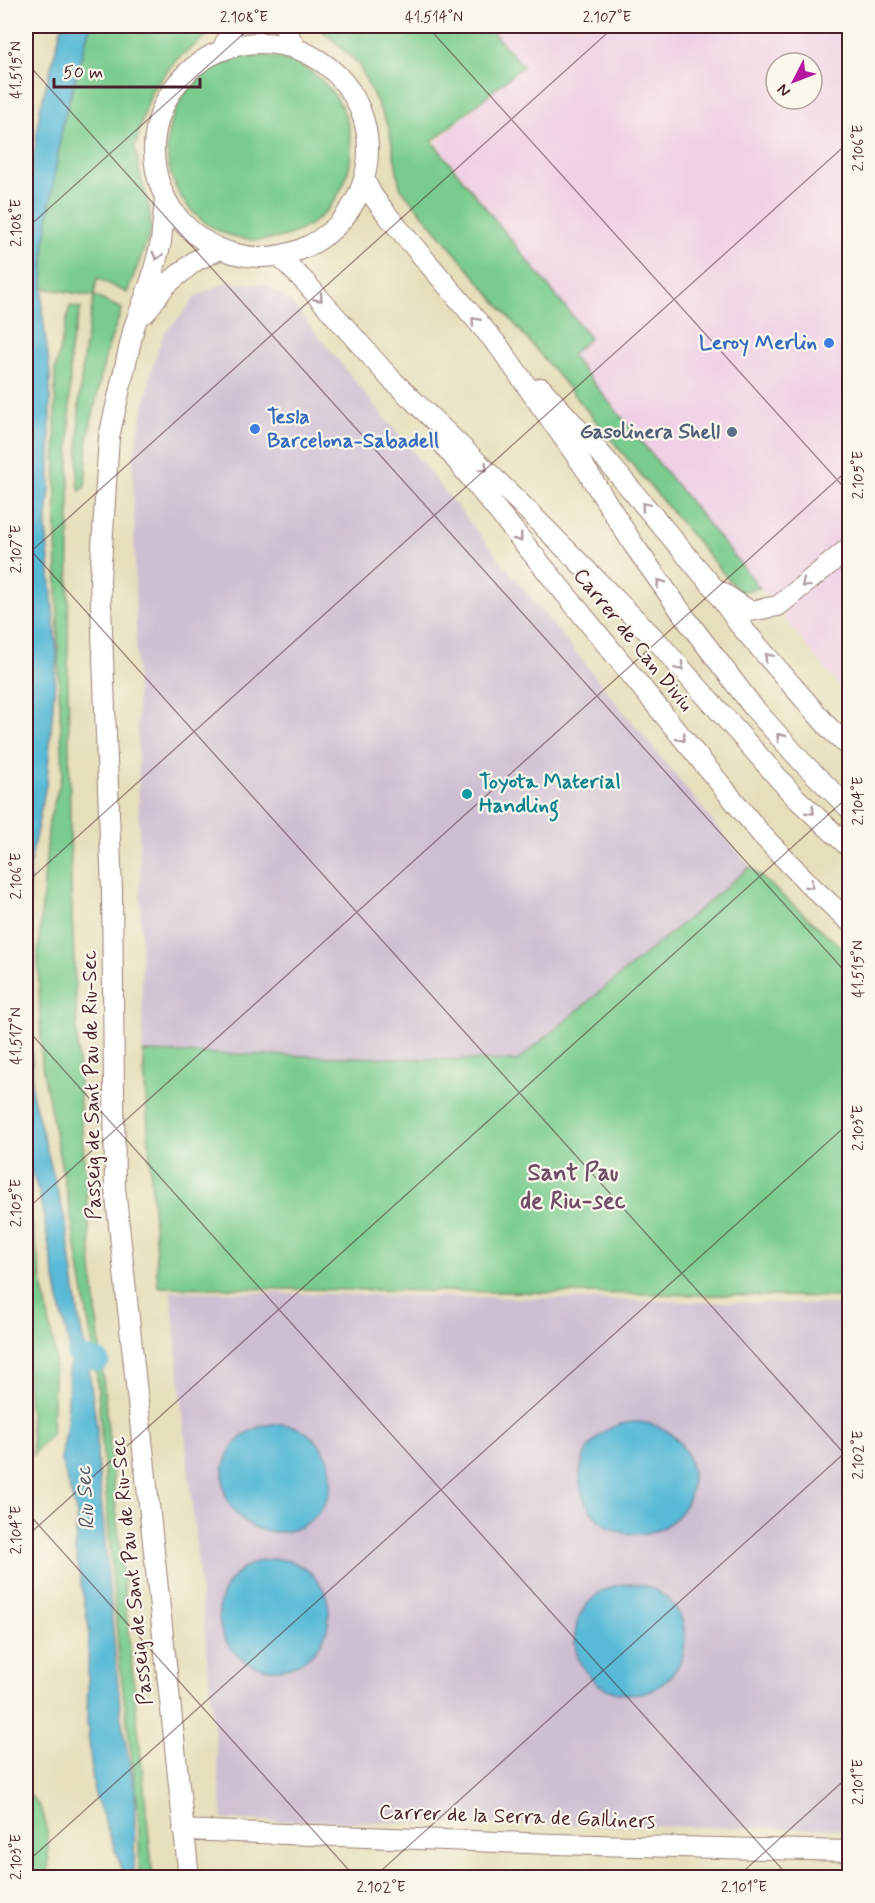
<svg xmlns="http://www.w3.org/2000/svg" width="875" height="1903" viewBox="0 0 875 1903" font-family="Mynerve,sans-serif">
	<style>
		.built { fill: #f0d0e5; fill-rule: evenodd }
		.industrial { fill: #cebed2 }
		.green { fill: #79cc8e; stroke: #62765c; stroke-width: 1.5 }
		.water { fill: #58bad7; stroke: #516c81; stroke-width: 1.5 }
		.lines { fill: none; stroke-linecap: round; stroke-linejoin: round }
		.canal { stroke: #58bad7; stroke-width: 21 }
		.street-casing { stroke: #987f73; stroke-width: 22 }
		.street { stroke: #fff; stroke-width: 20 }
		.oneway { stroke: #ae9aa0 }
		.ticks { fill: none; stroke: #4a1f2b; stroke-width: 1.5; stroke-opacity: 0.45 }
		.shop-dot { fill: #3f7fe0; stroke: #fbf7ec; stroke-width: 2 }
		.service-dot { fill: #5c6f8a; stroke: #fbf7ec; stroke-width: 2 }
		.culture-dot { fill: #0f9aa8; stroke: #fbf7ec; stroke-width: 2 }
		.labels { text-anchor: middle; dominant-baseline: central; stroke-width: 4.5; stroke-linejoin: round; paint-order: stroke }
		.shop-label { font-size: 21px; font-weight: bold; fill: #366cbe; stroke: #fbf7ec; text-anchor: end }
		.service-label { font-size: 21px; font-weight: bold; fill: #4e5e75; stroke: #fbf7ec; text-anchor: end }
		.street-label { font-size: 21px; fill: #4a1f2b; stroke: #fbf7ec }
		.culture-label { font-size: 21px; font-weight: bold; fill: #0d838f; stroke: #fbf7ec; text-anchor: start }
		.water-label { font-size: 22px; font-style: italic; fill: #4f5567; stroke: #fbf7ec }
		.quarter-label { font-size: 24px; font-weight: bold; fill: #704c66; stroke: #fbf7ec }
		.neatline { fill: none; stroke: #4a1f2b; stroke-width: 2 }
		.ticks-label { font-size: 15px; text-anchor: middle; fill: #4a1f2b }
	</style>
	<rect width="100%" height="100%" fill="#fbf7ec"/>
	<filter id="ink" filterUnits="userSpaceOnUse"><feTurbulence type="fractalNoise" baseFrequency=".0167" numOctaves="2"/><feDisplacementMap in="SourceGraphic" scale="12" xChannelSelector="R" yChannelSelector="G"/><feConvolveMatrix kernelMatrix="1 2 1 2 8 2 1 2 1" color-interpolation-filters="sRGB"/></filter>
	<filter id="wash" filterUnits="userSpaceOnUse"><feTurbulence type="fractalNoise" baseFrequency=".008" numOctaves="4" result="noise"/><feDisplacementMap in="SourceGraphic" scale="24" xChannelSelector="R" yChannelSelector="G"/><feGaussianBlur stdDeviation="1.35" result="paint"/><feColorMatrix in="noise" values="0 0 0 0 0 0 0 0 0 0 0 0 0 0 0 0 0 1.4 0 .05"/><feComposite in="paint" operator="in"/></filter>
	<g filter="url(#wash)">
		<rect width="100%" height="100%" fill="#e6dfbb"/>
		<!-- built -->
		<path class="built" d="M487,26H849V698L571,354L589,338L435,142L523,66ZM776,63H812V99H776Z"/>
		<!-- industrial -->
		<path class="industrial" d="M226,283L265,284L289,300L750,867L517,1061L143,1052L133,459L153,364L164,333L182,315L196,296Z
			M171,1291L849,1305V1829L223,1820Z"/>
		<!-- green -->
		<path class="green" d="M90,26H216L205,37L177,59L152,90L143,117L135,147L140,174L149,208L151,231L127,293L97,278L94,296L122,309L106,353L88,438L85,487L80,491L78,485L79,402L84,351L94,296L43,288L45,239L63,122Z
			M317,26H487L523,66L432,141L590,338L571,355L760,588L739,592L400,187L389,128L358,63Z
			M167 148a92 92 0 1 1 184 0a92 92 0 1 1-184 0Z
			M70,306L81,308L70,348L68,675L71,889L80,1104L93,1280L153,1877H139V1815L119,1659L96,1367L69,1205L42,1066L38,954L49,821L63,772L59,689L56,528L55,370Z
			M750,867L849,954V1297L158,1287L143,1052L517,1061Z
			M26,1192L55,1353L52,1433L33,1455L26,1364Z
			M26,1793C53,1809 47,1850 49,1877H26Z"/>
		<!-- water -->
		<path class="water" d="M62,26H90L63,122L45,239L42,310L50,373V488L46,528L57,655L47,780L30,863L26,1030L32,1054V1093L66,1224L79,1319L89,1370L97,1429V1454L121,1718L135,1791L134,1878L125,1877L94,1792L87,1722L89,1628L75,1550L77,1515L61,1459L67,1424L70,1350L60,1305L39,1192L26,1157V215L40,109Z
			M580 1478a56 56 0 1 1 112 0a56 56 0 1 1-112 0Z
			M223 1478a54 54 0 1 1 108 0a54 54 0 1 1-108 0Z
			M219 1614a55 55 0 1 1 110 0a55 55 0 1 1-110 0Z
			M575 1639a55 55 0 1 1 110 0a55 55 0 1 1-110 0Z"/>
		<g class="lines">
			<!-- canal -->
			<path class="canal" d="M77,1355L99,1361"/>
		</g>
	</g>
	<g filter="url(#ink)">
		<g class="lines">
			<defs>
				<path id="street" d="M284,26L296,49
					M846,26L850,30
					M154 150a107 107 0 1 1 214 0a107 107 0 1 1-214 0Z
					M222,50L233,26
					M364,179L372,195L388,216L500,348L587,471L633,544L690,624L753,707L803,763L850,809
					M165,198L161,242L151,281L134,327L109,437L100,579L112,891L115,1188L189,1878
					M279,256L305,282L390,378L521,504L657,641L796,798L850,848
					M146,312L165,286L195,261L220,249
					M541,388L607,461L714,588L738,623L830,729L850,747
					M439,439L761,834L813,888L850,922
					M721,592L750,611L778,606L850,547
					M183,1830L553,1844L850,1851"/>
			</defs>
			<!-- street casing -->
			<use href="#street" class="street-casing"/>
			<!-- street -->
			<use href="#street" class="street"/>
		</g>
		<!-- one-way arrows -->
		<defs><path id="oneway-chevron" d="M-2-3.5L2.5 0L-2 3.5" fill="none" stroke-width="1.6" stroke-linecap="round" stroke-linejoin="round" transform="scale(1.5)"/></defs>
		<g class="oneway">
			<use href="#oneway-chevron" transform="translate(157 256) rotate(105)"/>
			<use href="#oneway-chevron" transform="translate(319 298) rotate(49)"/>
			<use href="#oneway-chevron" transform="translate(475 321) rotate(-131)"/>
			<use href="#oneway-chevron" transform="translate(484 468) rotate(44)"/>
			<use href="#oneway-chevron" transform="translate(645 506) rotate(-130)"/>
			<use href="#oneway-chevron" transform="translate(519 538) rotate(51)"/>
			<use href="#oneway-chevron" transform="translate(660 583) rotate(-125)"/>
			<use href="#oneway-chevron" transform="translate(805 584) rotate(140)"/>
			<use href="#oneway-chevron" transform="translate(768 657) rotate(-131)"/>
			<use href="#oneway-chevron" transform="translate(680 667) rotate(49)"/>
			<use href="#oneway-chevron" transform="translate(780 737) rotate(-132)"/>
			<use href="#oneway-chevron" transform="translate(682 738) rotate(51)"/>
			<use href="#oneway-chevron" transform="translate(811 811) rotate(44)"/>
			<use href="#oneway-chevron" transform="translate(810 885) rotate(45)"/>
		</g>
	</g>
	<!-- ticks -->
	<path class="ticks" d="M427,26L850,494M26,62L850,977M26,229L252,26M26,545L850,1460M26,556L615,26M26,883L850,141M26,1028L790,1878M26,1210L850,468M26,1511L356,1878M26,1537L850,795M26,1863L850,1122M373,1878L850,1448M736,1878L850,1775"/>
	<!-- markers -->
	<g class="shop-dot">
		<circle cx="829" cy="343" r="6"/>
		<circle cx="255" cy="429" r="6"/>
	</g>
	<circle class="service-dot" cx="732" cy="432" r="6"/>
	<circle class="culture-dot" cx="467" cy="794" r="6"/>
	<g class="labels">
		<!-- shop labels -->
		<g class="shop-label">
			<text x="817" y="343">Leroy Merlin</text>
			<text x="267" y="417" text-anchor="start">Tesla<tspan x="267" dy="24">Barcelona-Sabadell</tspan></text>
		</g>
		<!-- service labels -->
		<g class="service-label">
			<text x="720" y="432">Gasolinera Shell</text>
		</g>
		<!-- street labels -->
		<g class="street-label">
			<text transform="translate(633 640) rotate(51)">Carrer de Can Diviu</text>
			<text transform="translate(92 1085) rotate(-91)">Passeig de Sant Pau de Riu-Sec</text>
			<text transform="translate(132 1571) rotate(-96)">Passeig de Sant Pau de Riu-Sec</text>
			<text transform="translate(517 1817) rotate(2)">Carrer de la Serra de Galliners</text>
		</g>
		<!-- culture labels -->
		<g class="culture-label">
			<text x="479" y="782">Toyota Material<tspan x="479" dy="24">Handling</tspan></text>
		</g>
		<!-- water labels -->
		<g class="water-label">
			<text transform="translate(86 1498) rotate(-94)">Riu Sec</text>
		</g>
		<!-- quarter labels -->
		<g class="quarter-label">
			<text x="573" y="1173">Sant Pau<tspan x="573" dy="28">de Riu-sec</tspan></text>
		</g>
	</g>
	<!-- margin -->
	<rect width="875" height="1903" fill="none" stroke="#fbf7ec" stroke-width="66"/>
	<!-- north arrow -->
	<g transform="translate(794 81) rotate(228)"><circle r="28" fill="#fbf7ec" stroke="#b4a19f" stroke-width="1.5"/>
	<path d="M0-4.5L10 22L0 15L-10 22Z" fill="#b5179e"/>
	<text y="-9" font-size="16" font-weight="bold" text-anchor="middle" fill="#4a1f2b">N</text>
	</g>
	<!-- scale -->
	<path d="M54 78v9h146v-9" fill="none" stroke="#4a1f2b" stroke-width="3"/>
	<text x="63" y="78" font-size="18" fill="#4a1f2b" stroke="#fbf7ec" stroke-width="4.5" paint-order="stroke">50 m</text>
	<rect x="33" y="33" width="809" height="1837" class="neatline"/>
	<g class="ticks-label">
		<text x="244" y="22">2.108°E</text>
		<text x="434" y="22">41.514°N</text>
		<text x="607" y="22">2.107°E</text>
		<text transform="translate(16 70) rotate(-90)" y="5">41.515°N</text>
		<text transform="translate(858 148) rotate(-90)" y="5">2.106°E</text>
		<text transform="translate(16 223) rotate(-90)" y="5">2.108°E</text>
		<text transform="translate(858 475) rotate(-90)" y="5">2.105°E</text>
		<text transform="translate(16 549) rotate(-90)" y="5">2.107°E</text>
		<text transform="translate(858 801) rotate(-90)" y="5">2.104°E</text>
		<text transform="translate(16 876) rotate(-90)" y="5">2.106°E</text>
		<text transform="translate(858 969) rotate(-90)" y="5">41.515°N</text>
		<text transform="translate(16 1036) rotate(-90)" y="5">41.517°N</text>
		<text transform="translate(858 1128) rotate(-90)" y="5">2.103°E</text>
		<text transform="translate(16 1203) rotate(-90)" y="5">2.105°E</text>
		<text transform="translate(858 1455) rotate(-90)" y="5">2.102°E</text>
		<text transform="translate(16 1530) rotate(-90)" y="5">2.104°E</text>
		<text transform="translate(858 1782) rotate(-90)" y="5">2.101°E</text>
		<text transform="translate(16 1857) rotate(-90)" y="5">2.103°E</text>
		<text x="381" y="1892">2.102°E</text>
		<text x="744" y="1892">2.101°E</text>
	</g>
</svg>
